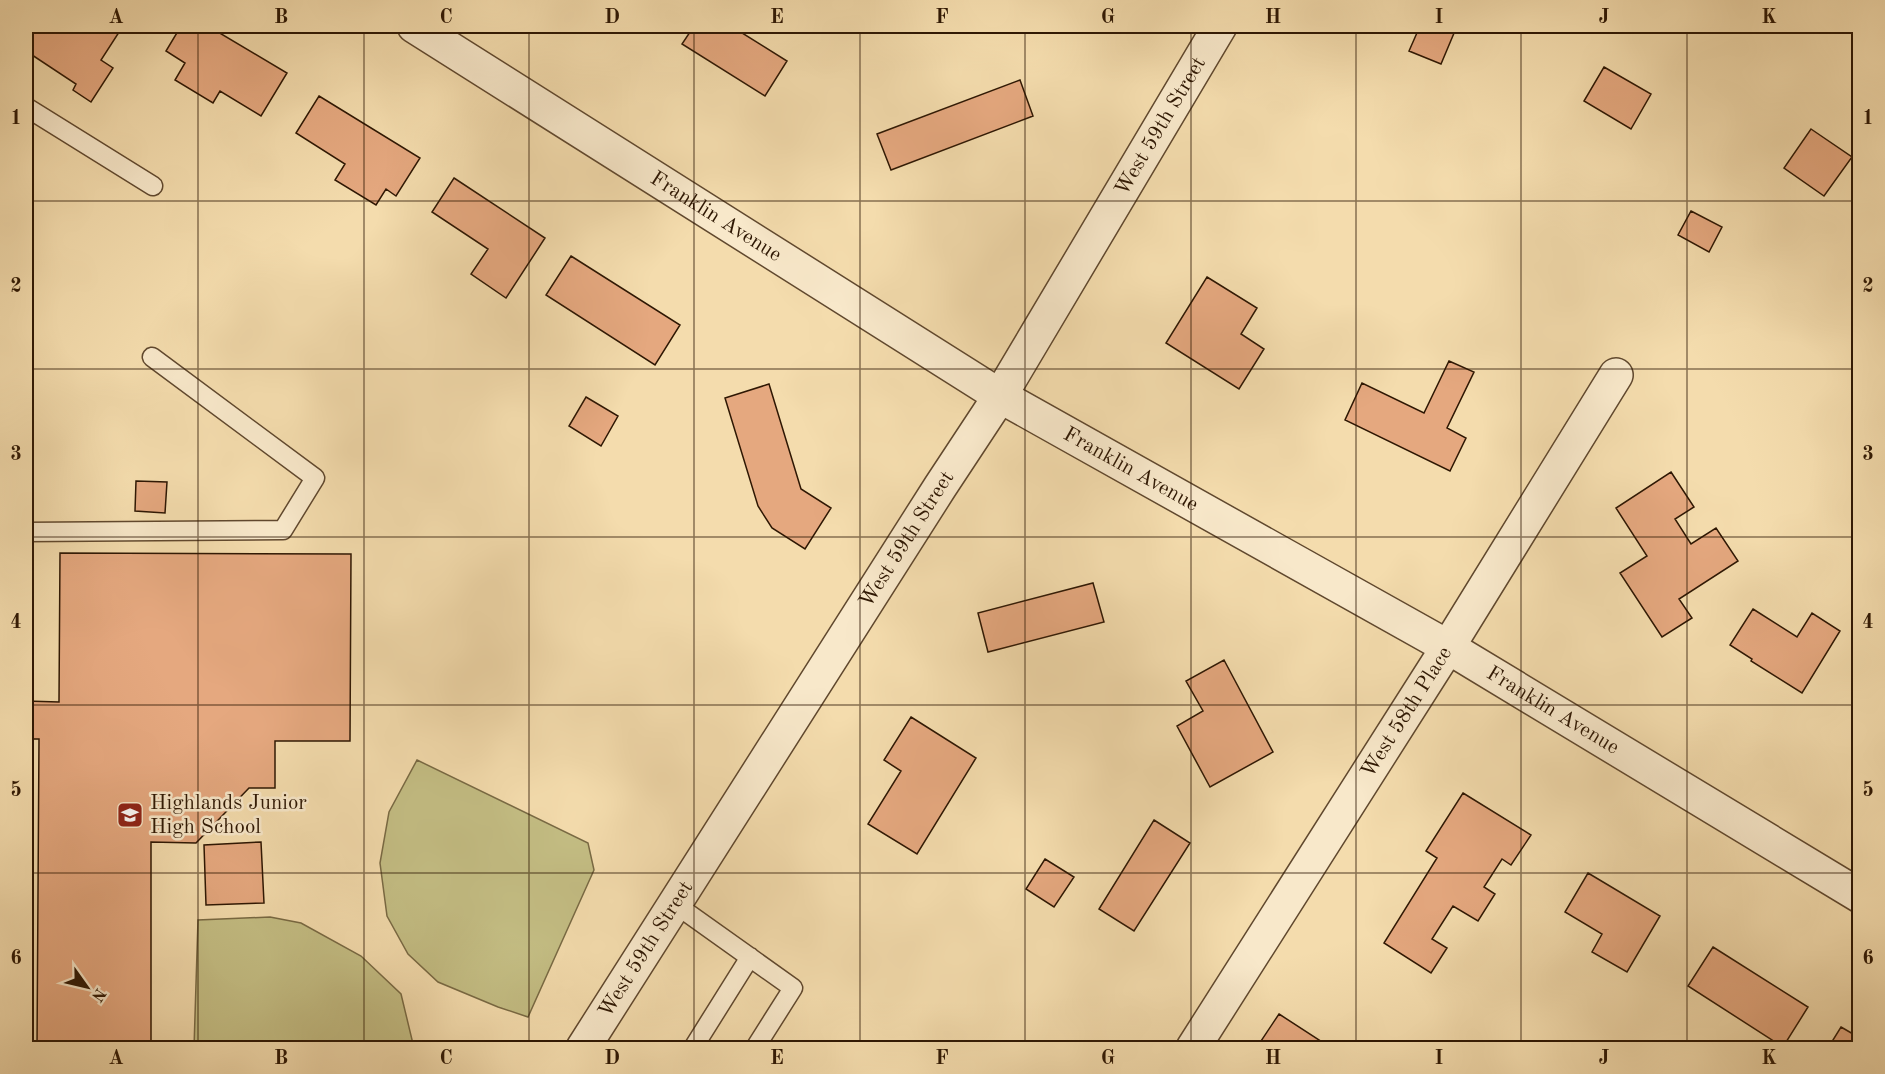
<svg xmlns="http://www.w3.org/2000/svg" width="1885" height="1074" viewBox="0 0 1885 1074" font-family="'Old Standard TT',serif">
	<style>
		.green { fill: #c4be84; stroke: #796a44; stroke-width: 1.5 }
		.building { fill: #e5a87f; stroke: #2e1703; stroke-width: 1.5 }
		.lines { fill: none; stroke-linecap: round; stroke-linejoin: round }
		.lane-casing { stroke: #60482e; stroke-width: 21 }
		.street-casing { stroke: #60482e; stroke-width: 36 }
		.lane { stroke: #f8e8ca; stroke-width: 18 }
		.street { stroke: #f8e8ca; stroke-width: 33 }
		.grid { fill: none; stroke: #2e1703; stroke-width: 1.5; stroke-opacity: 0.55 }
		.labels { text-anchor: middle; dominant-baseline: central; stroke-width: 5; stroke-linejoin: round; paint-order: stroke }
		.street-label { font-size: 21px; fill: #2e1703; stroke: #f8e8ca }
		.poi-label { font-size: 21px; fill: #2e1703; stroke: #f8e8ca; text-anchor: start }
		.neatline { fill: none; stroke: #2e1703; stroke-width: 2 }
		.grid-label { font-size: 20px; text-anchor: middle; font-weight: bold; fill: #2e1703 }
	</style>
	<rect width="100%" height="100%" fill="#f4dcad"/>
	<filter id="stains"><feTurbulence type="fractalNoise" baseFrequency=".00333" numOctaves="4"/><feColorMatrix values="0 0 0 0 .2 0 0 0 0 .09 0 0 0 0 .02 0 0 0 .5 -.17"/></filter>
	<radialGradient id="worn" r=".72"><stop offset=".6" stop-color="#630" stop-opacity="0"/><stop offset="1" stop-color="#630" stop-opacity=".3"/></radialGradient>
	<!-- green -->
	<path class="green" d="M417,760L588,843L594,870L528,1017L498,1007L438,982L408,954L387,916L380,863L389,812Z
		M270,917L301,923L361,956L401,994L414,1048H194L198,920Z"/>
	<!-- building -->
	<path class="building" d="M26,26H123L101,60L113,68L91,102L73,90L76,84L26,51Z
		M181,26H208L287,73L261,116L220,91L213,103L175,80L185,63L166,51Z
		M694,26H731L787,61L765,96L682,44Z
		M1420,26H1457L1441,64L1409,51Z
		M1604,67L1651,94L1631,129L1584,101Z
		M1020,80L1033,116L891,170L877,134Z
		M319,96L420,158L396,196L386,189L376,205L335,180L345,164L296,133Z
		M1811,129L1852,157L1824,196L1784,168Z
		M454,178L545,238L506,298L471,274L488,249L432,212Z
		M1691,211L1722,227L1709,252L1678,235Z
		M571,256L680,325L655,365L546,295Z
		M1207,277L1257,308L1241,334L1264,349L1239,389L1166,343Z
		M1449,361L1474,372L1447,428L1466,438L1450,471L1345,420L1362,383L1424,413Z
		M769,384L801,489L831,508L805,549L772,528L758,506L725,398Z
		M586,397L618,416L601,446L569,426Z
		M1671,472L1694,507L1675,519L1691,544L1716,528L1738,561L1679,599L1692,618L1662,637L1620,573L1647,556L1616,508Z
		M136,481L167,482L165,513L135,511Z
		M60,553L351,554L350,741H275V788H249L196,843L151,842V1048H37L39,739H26V701L59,702Z
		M1093,583L1104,622L988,652L978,613Z
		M1753,609L1797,637L1812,613L1840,631L1802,693L1751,661L1752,659L1730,645Z
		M1224,660L1273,752L1210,787L1177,726L1203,711L1186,681Z
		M911,717L976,758L917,854L868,824L901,771L884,760Z
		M1463,793L1531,835L1511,865L1502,859L1484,887L1495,894L1478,921L1453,906L1432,939L1447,948L1431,973L1384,943L1437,858L1426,851Z
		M1154,820L1190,843L1134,931L1099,909Z
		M261,842L264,903L206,905L204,845Z
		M1045,859L1074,877L1054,907L1026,889Z
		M1588,873L1660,916L1627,972L1592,952L1602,934L1565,912Z
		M1713,947L1808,1007L1783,1047L1688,986Z
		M1279,1014L1330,1047L1331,1048L1257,1047Z
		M1841,1027L1860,1038V1048H1828Z"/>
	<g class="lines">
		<defs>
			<path id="lane" d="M26,107L153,186
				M26,532L283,530L315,478L152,357
				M675,904L793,988L755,1048
				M693,1048L750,957"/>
			<g id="street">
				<path id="s1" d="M414,26L1000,396L1448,647L1860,896"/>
				<path id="s2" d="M583,1048L940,487L1000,396L1220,26"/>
				<path id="s3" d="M1193,1048L1448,647L1616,375"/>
			</g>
		</defs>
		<!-- lane casing -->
		<use href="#lane" class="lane-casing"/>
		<!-- street casing -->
		<use href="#street" class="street-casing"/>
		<!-- lane -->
		<use href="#lane" class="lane"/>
		<!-- street -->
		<use href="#street" class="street"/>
	</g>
	<!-- grid -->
	<path class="grid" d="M198,26V1048M364,26V1048M529,26V1048M694,26V1048M860,26V1048M1025,26V1048M1191,26V1048M1356,26V1048M1521,26V1048M1687,26V1048M26,201H1860M26,369H1860M26,537H1860M26,705H1860M26,873H1860"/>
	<!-- icons -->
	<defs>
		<symbol id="school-square" viewBox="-11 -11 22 22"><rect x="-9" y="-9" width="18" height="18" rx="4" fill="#8f2418" stroke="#f8e8ca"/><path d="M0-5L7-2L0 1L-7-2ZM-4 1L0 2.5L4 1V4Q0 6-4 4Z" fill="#fff"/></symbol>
	</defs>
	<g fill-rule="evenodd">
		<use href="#school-square" x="115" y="800" width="30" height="30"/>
	</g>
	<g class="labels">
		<!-- street labels -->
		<g class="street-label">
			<text stroke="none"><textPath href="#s2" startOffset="1088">West 59th Street</textPath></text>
			<text stroke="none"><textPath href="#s1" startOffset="357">Franklin Avenue</textPath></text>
			<text stroke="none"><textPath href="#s1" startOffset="843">Franklin Avenue</textPath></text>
			<text stroke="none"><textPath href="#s2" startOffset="603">West 59th Street</textPath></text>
			<text stroke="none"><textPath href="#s1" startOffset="1329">Franklin Avenue</textPath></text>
			<text stroke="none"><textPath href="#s3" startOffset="398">West 58th Place</textPath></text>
			<text stroke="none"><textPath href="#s2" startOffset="117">West 59th Street</textPath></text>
		</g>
		<!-- poi labels -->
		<g class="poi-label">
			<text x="150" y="803">Highlands Junior<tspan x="150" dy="24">High School</tspan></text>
		</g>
	</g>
	<!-- margin -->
	<rect width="1885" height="1074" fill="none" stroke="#f4dcad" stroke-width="66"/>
	<!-- north arrow -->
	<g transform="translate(87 987) rotate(124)" stroke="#f8e8ca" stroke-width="4.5" paint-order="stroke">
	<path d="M0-4.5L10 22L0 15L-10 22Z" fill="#2e1703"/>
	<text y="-9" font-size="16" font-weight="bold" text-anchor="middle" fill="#2e1703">N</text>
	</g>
	<rect x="33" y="33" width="1819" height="1008" class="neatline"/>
	<g class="grid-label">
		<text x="116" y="23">A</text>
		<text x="281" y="23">B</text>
		<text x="446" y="23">C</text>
		<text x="612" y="23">D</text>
		<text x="777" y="23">E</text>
		<text x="942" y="23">F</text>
		<text x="1108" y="23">G</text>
		<text x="1273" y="23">H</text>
		<text x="1439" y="23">I</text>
		<text x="1604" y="23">J</text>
		<text x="1769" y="23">K</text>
		<text x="16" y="124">1</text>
		<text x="1868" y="124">1</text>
		<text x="16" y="292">2</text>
		<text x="1868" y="292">2</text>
		<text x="16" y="460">3</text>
		<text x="1868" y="460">3</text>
		<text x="16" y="628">4</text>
		<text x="1868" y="628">4</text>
		<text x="16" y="796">5</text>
		<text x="1868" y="796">5</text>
		<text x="16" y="964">6</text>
		<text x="1868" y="964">6</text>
		<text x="116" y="1064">A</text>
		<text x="281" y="1064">B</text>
		<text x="446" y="1064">C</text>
		<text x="612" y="1064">D</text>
		<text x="777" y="1064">E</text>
		<text x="942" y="1064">F</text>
		<text x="1108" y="1064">G</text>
		<text x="1273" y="1064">H</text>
		<text x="1439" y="1064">I</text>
		<text x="1604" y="1064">J</text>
		<text x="1769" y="1064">K</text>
	</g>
	<rect width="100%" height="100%" filter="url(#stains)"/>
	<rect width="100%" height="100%" fill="url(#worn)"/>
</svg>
